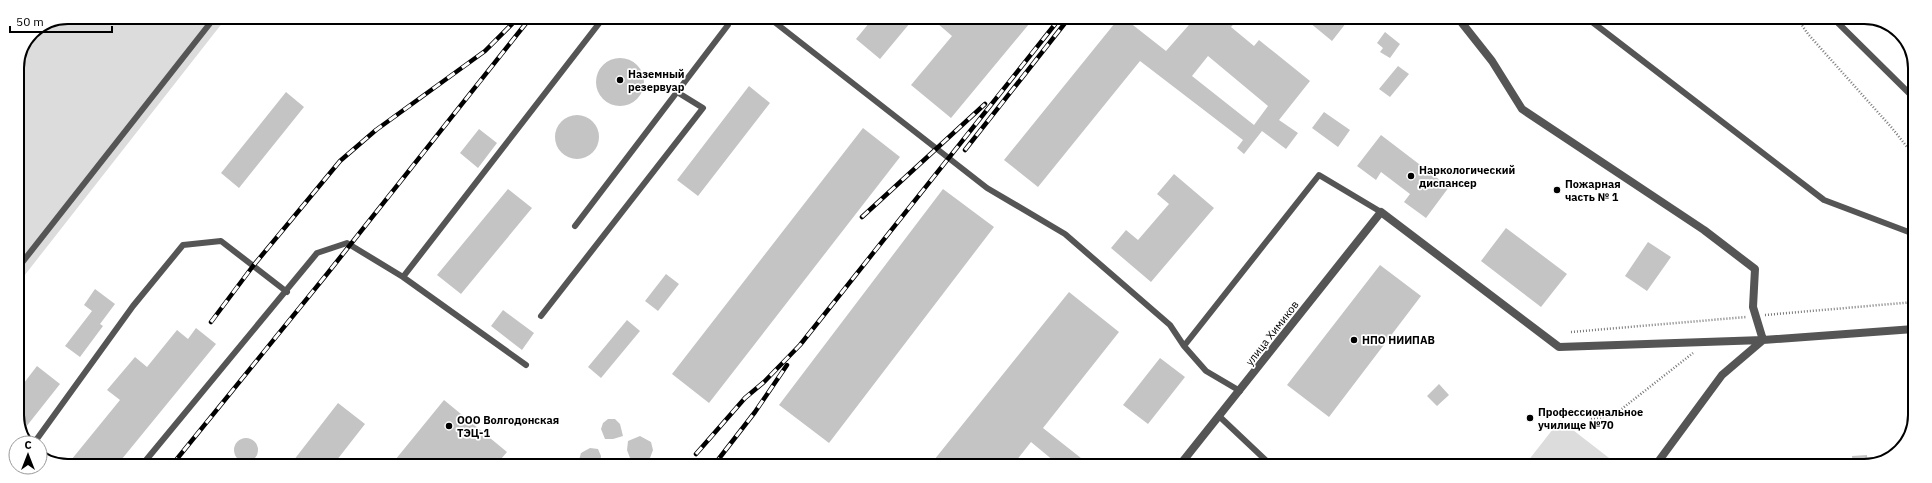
<svg xmlns="http://www.w3.org/2000/svg" width="1932" height="483" viewBox="0 0 1932 483" font-family="'IBM Plex Sans',sans-serif">
	<style>
		.green { fill: #dcdcdc }
		.building { fill: #c4c4c4; fill-rule: evenodd }
		.lines { fill: none; stroke-linecap: round; stroke-linejoin: round }
		.path { stroke: #777; stroke-width: 2.5; stroke-dasharray: 1 2; stroke-linecap: butt }
		.lane { stroke: #555; stroke-width: 6 }
		.street { stroke: #555; stroke-width: 8 }
		.rail-casing { stroke: #000; stroke-width: 4.5 }
		.rail { stroke: #fff; stroke-width: 3; stroke-dasharray: 9; stroke-linecap: butt }
		.poi-dot { fill: #000; stroke: #fff; stroke-width: 1.5 }
		.labels { text-anchor: middle; dominant-baseline: central; stroke-width: 3.5; stroke-linejoin: round; paint-order: stroke }
		.poi-label { font-size: 11px; font-weight: bold; fill: #000; stroke: #fff; text-anchor: start }
		.street-label { font-size: 11px; fill: #000; stroke: #fff }
		.rim { fill: none; stroke: #000; stroke-width: 2 }
	</style>
	<rect width="100%" height="100%" fill="#fff"/>
	<!-- green -->
	<path class="green" d="M68,17H227L17,285V67L32,32Z
		M1560,420L1613,461L1609,466H1524Z"/>
	<!-- building -->
	<path class="building" d="M874,17H915L880,59L856,39Z
		M930,17L966,18H1034L951,118L911,85L952,36Z
		M1119,18H1124L1166,51L1195,18H1239L1231,27L1254,46L1259,40L1310,81L1279,120L1298,133L1286,149L1262,131L1244,154L1237,148L1243,140L1140,61L1038,187L1004,160ZM1208,56L1268,106L1254,125L1192,76Z
		M1304,18H1350L1332,41Z
		M1385,32L1400,44L1390,58L1380,52L1383,48L1377,43Z
		M596 82a24 24 0 1 1 48 0a24 24 0 1 1-48 0Z
		M1398,66L1409,74L1390,97L1379,89Z
		M749,86L770,103L698,196L677,180Z
		M286,92L304,107L239,188L221,173Z
		M1324,112L1350,130L1338,147L1312,128Z
		M555 137a22 22 0 1 1 44 0a22 22 0 1 1-44 0Z
		M863,128L900,157L709,403L672,374Z
		M479,129L497,143L478,168L460,153Z
		M1381,135L1449,187L1426,218L1404,202L1410,194L1381,172L1376,180L1357,166Z
		M1174,174L1214,208L1151,282L1111,248L1126,230L1138,240L1169,204L1157,194Z
		M508,189L532,208L461,294L437,275Z
		M943,189L994,227L829,443L779,405Z
		M1506,228L1567,274L1541,307L1481,261Z
		M1648,242L1671,257L1647,291L1625,276Z
		M1380,265L1421,296L1329,417L1287,385Z
		M666,274L679,284L658,311L645,301Z
		M95,289L115,304L100,324L103,326L80,357L65,346L92,311L84,305Z
		M1069,292L1119,332L1043,428L1091,466H1060L1031,442L1012,466L930,465Z
		M503,310L534,333L522,350L491,326Z
		M627,320L640,331L601,378L588,367Z
		M196,328L216,344L117,465H67L120,400L107,390L135,357L147,367L177,330L188,339Z
		M1160,358L1185,377L1148,424L1123,405Z
		M37,366L60,384L22,432L17,422V392Z
		M1439,384L1449,395L1437,406L1427,396Z
		M444,400L507,452L496,465H391Z
		M338,403L365,424L333,465H290Z
		M608,419H615L620,424L623,436L613,439H605L601,429L603,423Z
		M640,436L651,442L653,450L650,458L642,462L634,461L630,458L627,450L628,441Z
		M234 450a12 12 0 1 1 24 0a12 12 0 1 1-24 0Z
		M590,448L598,449L601,456L600,465H580L579,460L581,453Z
		M1867,455L1868,465L1853,466L1852,456Z"/>
	<g class="lines">
		<!-- path -->
		<path class="path" d="M1797,18L1808,34L1892,128L1915,157
			M1765,315L1914,302
			M1571,332L1746,317
			M1591,419L1614,415L1693,353"/>
		<!-- lane -->
		<path class="lane" d="M768,17L987,188L1065,234L1170,325L1184,346
			M1587,18L1824,200L1914,234
			M1833,18L1915,99
			M575,226L728,25L727,17
			M17,269L215,17
			M403,277L604,17
			M541,316L703,108L677,92
			M1240,391L1206,371L1184,346L1319,175L1381,212
			M1220,417L1272,466
			M34,443L133,306L183,245L221,241L287,292
			M142,465L317,253L347,243L403,277L526,365"/>
		<!-- street -->
		<path class="street" d="M1179,466L1381,212L1559,347L1763,340L1753,307L1755,269L1704,230L1522,109L1492,61L1458,18
			M1655,466L1722,375L1763,340L1914,329"/>
		<defs>
			<path id="rail" d="M965,150L1069,18
				M862,217L985,104
				M211,322L253,266L340,161L376,130L485,51L519,17
				M696,454L745,398L764,382L800,345L1060,18
				M172,465L327,274L531,17
				M714,465L755,412L787,365"/>
		</defs>
		<!-- rail casing -->
		<use href="#rail" class="rail-casing"/>
		<!-- rail -->
		<use href="#rail" class="rail"/>
	</g>
	<!-- markers -->
	<g class="poi-dot">
		<circle cx="620" cy="80" r="4"/>
		<circle cx="1411" cy="176" r="4"/>
		<circle cx="1557" cy="190" r="4"/>
		<circle cx="1354" cy="340" r="4"/>
		<circle cx="1530" cy="418" r="4"/>
		<circle cx="449" cy="426" r="4"/>
	</g>
	<g class="labels">
		<!-- poi labels -->
		<g class="poi-label">
			<text x="628" y="74">Наземный<tspan x="628" dy="13">резервуар</tspan></text>
			<text x="1419" y="170">Наркологический<tspan x="1419" dy="13">диспансер</tspan></text>
			<text x="1565" y="184">Пожарная<tspan x="1565" dy="13">часть № 1</tspan></text>
			<text x="1362" y="340">НПО НИИПАВ</text>
			<text x="1538" y="412">Профессиональное<tspan x="1538" dy="13">училище №70</tspan></text>
			<text x="457" y="420">ООО Волгодонская<tspan x="457" dy="13">ТЭЦ-1</tspan></text>
		</g>
		<!-- street labels -->
		<g class="street-label">
			<text transform="translate(1272 333) rotate(-52)">улица Химиков</text>
		</g>
	</g>
	<!-- crop -->
	<path d="M0 0H1932V483H0ZM68 24H1864A44 44 0 0 1 1908 68V415A44 44 0 0 1 1864 459H68A44 44 0 0 1 24 415V68A44 44 0 0 1 68 24Z" fill="#fff" fill-rule="evenodd"/>
	<path class="rim" d="M68 24H1864A44 44 0 0 1 1908 68V415A44 44 0 0 1 1864 459H68A44 44 0 0 1 24 415V68A44 44 0 0 1 68 24Z"/>
	<!-- north arrow -->
	<g transform="translate(28 455)"><circle r="19" fill="#ffffff" stroke="#999999"/>
	<path d="M0-3L7 15L0 10L-7 15Z" fill="#000000"/>
	<text y="-6" font-size="11" font-weight="bold" text-anchor="middle" fill="#000000">С</text>
	</g>
	<!-- scale -->
	<path d="M10 26v6h102v-6" fill="none" stroke="#000000" stroke-width="2"/>
	<text x="16" y="26" font-size="12" fill="#000000" stroke="#ffffff" stroke-width="3" paint-order="stroke">50 m</text>
</svg>
